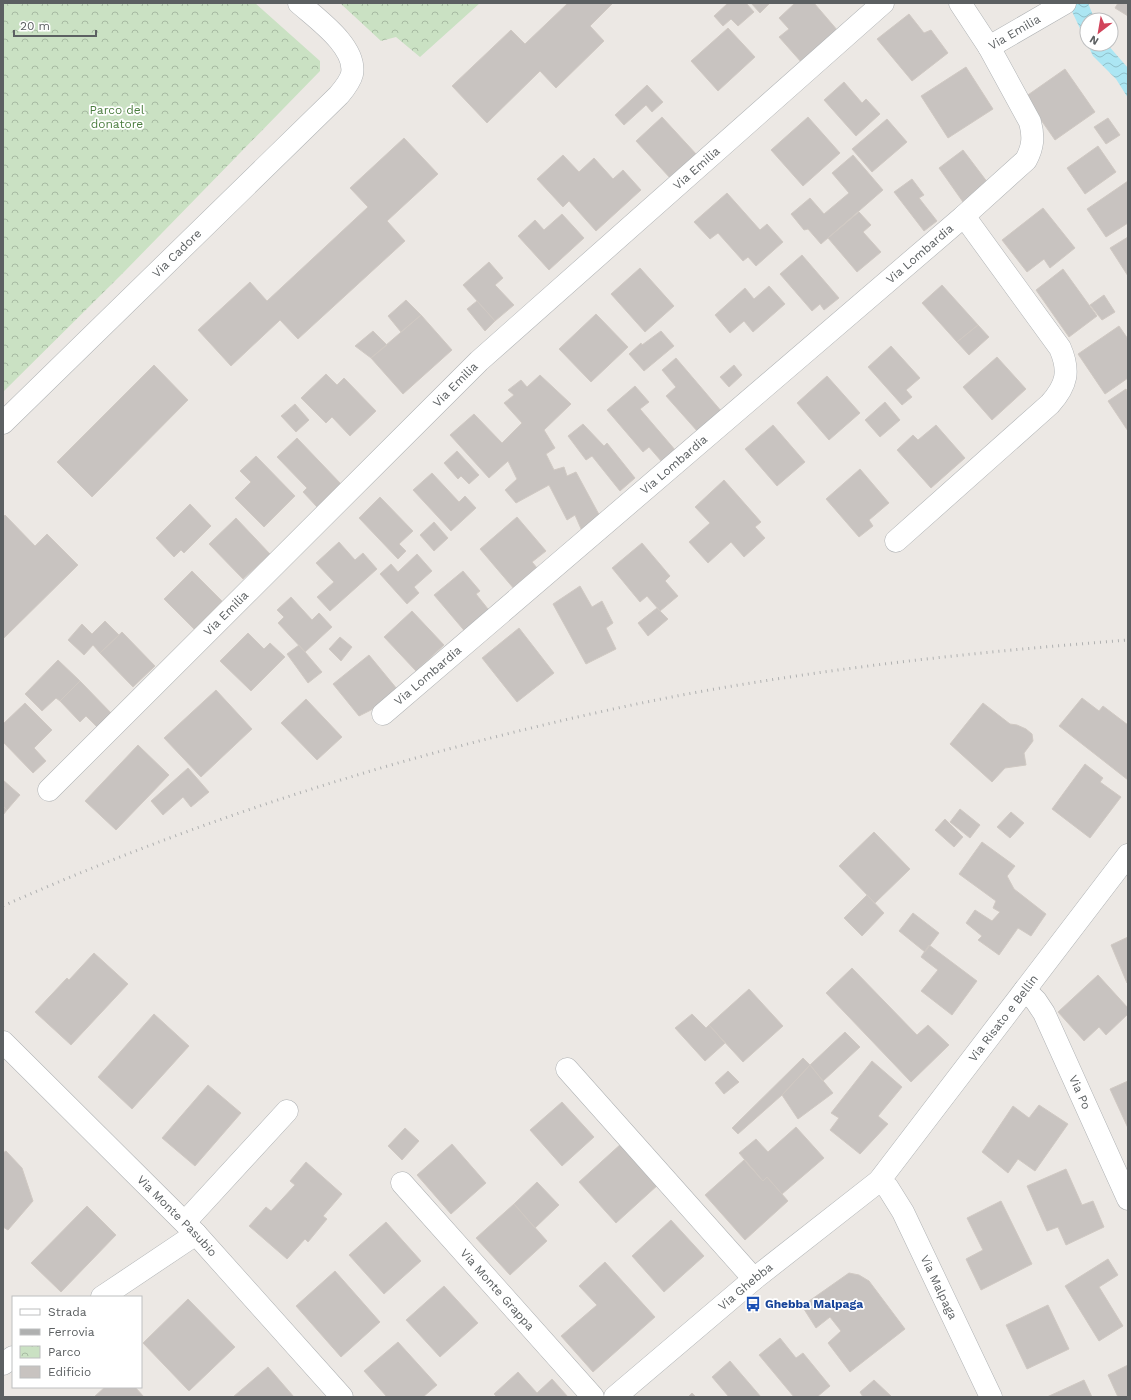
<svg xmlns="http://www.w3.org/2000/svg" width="1131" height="1400" viewBox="0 0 1131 1400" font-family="'Work Sans',sans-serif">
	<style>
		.park { fill: url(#park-crowns) }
		.water { fill: url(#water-waves) }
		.building { fill: #c8c3c0; stroke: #d0c9c3 }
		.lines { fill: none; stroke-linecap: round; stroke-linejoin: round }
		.minor-casing { stroke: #afb2b4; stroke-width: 23 }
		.minor { stroke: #fff; stroke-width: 22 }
		.rail { stroke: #afb0b0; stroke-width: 3; stroke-dasharray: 1 5; stroke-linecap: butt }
		.labels { text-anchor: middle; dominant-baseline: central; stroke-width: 3.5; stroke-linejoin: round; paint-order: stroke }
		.street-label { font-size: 12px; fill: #5c6062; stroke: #fff }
		.park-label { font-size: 12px; fill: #4b7d3f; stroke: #fff }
		.transit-label { font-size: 12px; font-weight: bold; fill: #164399; stroke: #fff; text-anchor: start }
	</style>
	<defs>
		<pattern id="park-crowns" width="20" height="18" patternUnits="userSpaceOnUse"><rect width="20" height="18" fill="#cae1c3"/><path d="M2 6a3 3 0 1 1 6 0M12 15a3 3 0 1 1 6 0" fill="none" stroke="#a7baa2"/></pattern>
		<pattern id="water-waves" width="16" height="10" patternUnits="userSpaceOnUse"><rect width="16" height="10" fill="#ace6f3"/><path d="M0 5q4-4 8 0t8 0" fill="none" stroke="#8fbec8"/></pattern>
	</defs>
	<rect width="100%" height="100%" fill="#ece8e4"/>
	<!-- park -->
	<path class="park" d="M3,3H255L320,61V71L123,273L3,392Z
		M340,3H480L420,57L396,37L381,41Z"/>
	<!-- water -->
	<path class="water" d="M1068,3H1088L1095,20H1087V44H1107L1128,68V98L1116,79L1093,56Z"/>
	<!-- building -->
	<path class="building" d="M568,3H613L590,26L604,41L556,88L540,71L487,123L452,86L511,30L525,44Z
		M728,3H746L754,12L738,26L731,19L723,26L714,16Z
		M751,3H770L760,13Z
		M795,3H814L838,31L802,63L779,37L789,29L779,18Z
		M1118,3H1128V16L1115,8Z
		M909,14L924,33L931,30L948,53L912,81L877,39Z
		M728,28L755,57L718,91L691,61Z
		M966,67L993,109L948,138L921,96Z
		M1065,69L1095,112L1055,140L1025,97Z
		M844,82L862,103L866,99L880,114L856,136L824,100Z
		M647,85L663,102L652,112L646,105L624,125L615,115Z
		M662,117L697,155L671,179L636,141Z
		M808,117L840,153L803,186L771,150Z
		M1108,118L1120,135L1106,144L1094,127Z
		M887,119L907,142L872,172L852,149Z
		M404,138L438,174L387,221L405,241L298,339L280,320L231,366L198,330L250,282L267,301L368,207L350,188Z
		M1098,146L1116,172L1085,194L1067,168Z
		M963,150L988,183L963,202L939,168Z
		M563,155L579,172L594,158L613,179L623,170L641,190L596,231L569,201L563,207L537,179Z
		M853,155L883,190L821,244L808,229L804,230L791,214L810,198L824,214L849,193L832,173Z
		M912,179L924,195L919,198L937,221L924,231L894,192Z
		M1128,181V223L1106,237L1087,209Z
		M727,193L760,230L767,224L783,242L756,266L748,257L743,261L718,233L710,239L694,222Z
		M1043,208L1075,248L1050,268L1044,259L1027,272L1002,240Z
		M859,212L871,225L863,232L881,252L857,272L828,238Z
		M562,214L584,238L549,270L518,236L535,220L544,230Z
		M1128,237V276L1110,248Z
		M802,255L839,298L824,310L820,304L812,311L780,274Z
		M489,262L503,278L495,285L514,305L495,321L463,285Z
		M640,268L674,306L645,332L611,294Z
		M1063,269L1097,316L1069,337L1036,290Z
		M942,285L978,325L957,342L922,303Z
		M769,286L785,304L753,332L744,321L730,333L715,315L745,288L754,299Z
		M1104,295L1115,312L1102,320L1090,305Z
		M406,300L421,315L401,332L388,316Z
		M477,301L495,321L485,331L467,309Z
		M596,314L628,347L591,382L559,349Z
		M421,315L452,350L403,394L371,358Z
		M978,325L989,337L969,355L957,342Z
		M1119,326L1128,339V378L1105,394L1078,354Z
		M373,331L387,345L371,358L355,346Z
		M661,331L674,346L644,371L629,354L641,343L642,345Z
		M891,346L920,378L906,390L912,397L902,405L868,367Z
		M997,357L1026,389L992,420L963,387Z
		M676,358L722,412L698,432L666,396L676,387L662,370Z
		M154,365L188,400L92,497L57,462Z
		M734,365L742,375L729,387L720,377Z
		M326,374L337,385L344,378L376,411L350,436L332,417L326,423L301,398Z
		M540,375L571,404L544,430L555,448L546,454L554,470L564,467L567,476L576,472L602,520L582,531L575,515L567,520L549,485L516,503L505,490L517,479L508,461L489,478L450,435L474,414L502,443L522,423L504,403L514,395L508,390L521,380L527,387Z
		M827,376L860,413L829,440L797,403Z
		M635,386L649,402L640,409L676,451L662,462L649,447L643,452L607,410Z
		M1126,389L1128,393V431L1108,401Z
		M885,402L900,420L880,437L865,420Z
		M295,404L309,420L296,432L281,416Z
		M583,424L604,446L607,443L635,478L620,491L592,456L586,460L568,436Z
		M773,425L805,462L777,486L745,449Z
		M936,425L965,458L931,488L897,450L913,435L918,440Z
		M297,438L341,484L317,507L303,492L307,488L277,457Z
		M457,451L479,475L469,484L461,476L458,479L444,463Z
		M256,456L295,496L264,527L235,498L251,482L240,471Z
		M860,469L889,503L869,520L873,526L859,537L826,499Z
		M432,473L459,502L465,496L476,508L451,531L413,490Z
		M724,480L761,522L755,527L765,538L744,557L731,542L708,563L689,542L710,523L695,507Z
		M380,497L413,531L399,544L406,551L398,559L359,518Z
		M190,504L211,526L184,553L181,550L174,557L156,538Z
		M5,515L35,546L47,534L78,565L3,639V517Z
		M517,517L546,551L532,562L538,569L515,590L480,549Z
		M236,518L270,554L243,579L209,544Z
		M434,522L448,538L434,551L420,535Z
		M339,542L355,560L363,553L377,569L330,611L317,597L334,582L316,563Z
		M642,543L670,576L665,581L678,596L660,611L647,596L640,602L612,568Z
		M417,554L432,571L414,587L419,593L407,604L380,574L391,564L398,572Z
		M192,571L222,601L194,629L164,599Z
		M463,571L480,591L476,594L492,614L468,635L434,595Z
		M580,586L592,607L602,601L613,623L606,628L616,649L586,664L553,604Z
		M291,597L312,620L319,613L332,627L305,652L278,623L284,617L277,610Z
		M657,608L668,619L648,636L638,623Z
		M412,611L444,645L416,671L384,637Z
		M105,621L119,635L100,653L93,645L84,655L68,640L82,624L92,634Z
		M519,628L554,673L517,702L482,658Z
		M122,632L155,666L133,687L100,653Z
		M248,633L264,649L270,643L285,657L251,691L220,661Z
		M340,637L352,647L341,661L329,649Z
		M299,645L322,672L308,683L287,654Z
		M369,655L397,689L371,710L359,716L333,684Z
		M58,660L80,681L60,701L56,698L42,711L25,694Z
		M80,681L113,715L99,729L86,716L80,722L60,701Z
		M216,690L252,729L201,777L164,738Z
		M1082,698L1099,711L1103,706L1128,725V780L1059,726Z
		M306,699L342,737L317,760L281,723Z
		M25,703L52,730L34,748L46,761L33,773L3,742V724Z
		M983,703L1010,724L1017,725L1026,729L1032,734L1033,741L1024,753L1026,765L1005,768L992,782L950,744Z
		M138,745L169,775L116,830L85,801Z
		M1085,764L1103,778L1100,782L1121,797L1090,838L1052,809Z
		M188,768L209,792L191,807L183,797L163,815L151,801Z
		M3,780L20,795L7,810L3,806Z
		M3,806L7,810L3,815Z
		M960,809L980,825L970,838L950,822Z
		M1011,812L1024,823L1010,838L997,827Z
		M945,819L963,837L954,847L935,830Z
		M874,832L910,869L875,903L839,866Z
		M982,842L1015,866L1007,876L1014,889L1046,914L1031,936L1018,928L999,955L978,940L982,936L966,923L975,910L992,921L1000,912L993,908L996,901L959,874Z
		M867,895L884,913L862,936L844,918Z
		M913,913L939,933L925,952L899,931Z
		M1128,937V982L1127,983L1111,945Z
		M929,945L977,981L952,1015L921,991L938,970L921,957Z
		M94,953L128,984L71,1045L35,1012L67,978L69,980Z
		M852,968L917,1035L928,1025L949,1045L911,1082L826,993Z
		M1098,975L1128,1008V1014L1106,1035L1099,1027L1084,1041L1058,1012Z
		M749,989L783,1026L743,1062L709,1025Z
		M154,1014L189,1046L132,1109L98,1077Z
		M692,1014L706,1028L709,1025L725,1043L705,1061L675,1028Z
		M845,1032L860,1047L823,1081L810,1065Z
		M803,1058L810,1065L782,1095L738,1134L732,1128Z
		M872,1061L902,1087L878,1116L888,1124L860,1154L830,1130L839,1118L831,1113Z
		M810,1065L833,1093L798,1119L782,1095Z
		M728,1071L739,1082L724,1094L715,1083Z
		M1128,1081V1128L1110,1089Z
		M208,1085L241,1113L195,1166L162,1138Z
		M562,1102L594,1137L562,1166L530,1130Z
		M1039,1105L1068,1124L1035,1171L1018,1159L1008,1173L982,1152L1013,1106L1029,1118Z
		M796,1127L824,1158L782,1194L767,1177L763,1181L739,1153L756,1139L768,1152Z
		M405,1128L419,1141L402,1160L388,1146Z
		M622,1143L659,1184L616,1223L579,1182Z
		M452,1144L486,1183L451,1214L417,1175Z
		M6,1151L22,1168L33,1201L8,1230L3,1227V1153Z
		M744,1160L763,1181L767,1177L788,1201L745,1240L705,1195Z
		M306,1162L342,1194L323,1216L327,1219L308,1242L305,1239L287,1259L249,1226L266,1207L271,1211L295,1185L290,1181Z
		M1066,1169L1082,1205L1093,1201L1104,1227L1066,1245L1058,1227L1047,1231L1027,1186Z
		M537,1182L559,1205L535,1228L514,1204Z
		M1001,1201L1032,1264L981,1290L966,1259L983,1250L967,1218Z
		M514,1204L547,1241L510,1275L476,1238Z
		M87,1206L116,1235L61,1292L31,1263Z
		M671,1220L704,1256L664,1292L632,1256Z
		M386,1222L421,1261L384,1294L349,1255Z
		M1108,1259L1118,1275L1099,1287L1123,1326L1099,1341L1065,1286Z
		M605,1262L655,1317L593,1372L561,1336L597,1305L579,1286Z
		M335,1271L380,1322L341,1357L296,1306Z
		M849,1273L859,1275L869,1281L905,1329L850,1372L828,1343L841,1331L830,1317L816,1328L802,1306Z
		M444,1286L478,1323L440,1357L406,1320Z
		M188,1299L235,1347L189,1391L143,1343Z
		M1048,1305L1069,1349L1027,1369L1006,1325Z
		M780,1338L796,1358L803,1353L830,1386L817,1397H794L759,1355Z
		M398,1342L437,1385L423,1397H387L364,1371Z
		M730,1361L761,1397H729L712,1377Z
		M1128,1365V1397H1118L1108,1375Z
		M268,1367L294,1397H233Z
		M518,1372L537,1393L552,1379L568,1397H497L494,1394Z
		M874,1380L892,1397H863L860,1392Z
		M1084,1380L1092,1397H1047Z
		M105,1387H135L144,1397H94Z
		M692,1393L696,1397H688Z"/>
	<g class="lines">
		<defs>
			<g id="minor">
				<path id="s1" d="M960,3L989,47L1065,3"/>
				<path id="s2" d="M3,423L339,95C344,89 350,82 352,74C357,47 317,19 299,3"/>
				<path d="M896,541L1050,404C1067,385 1070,371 1060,348L964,216"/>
				<path id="s3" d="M383,714L964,216L1026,160C1033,147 1034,137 1030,122L989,47"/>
				<path id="s4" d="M49,790L479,361L883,3"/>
				<path id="s5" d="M1025,990L1036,1001L1044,1013L1128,1199"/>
				<path id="s6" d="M3,1042L196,1234L342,1397"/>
				<path d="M567,1069L754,1279"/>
				<path id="s7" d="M879,1181L888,1188L903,1212L991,1397"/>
				<path id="s8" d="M402,1183L593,1397"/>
				<path d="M185,1222L287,1111"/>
				<path d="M102,1297L196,1234"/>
				<path d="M3,1364L13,1357"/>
				<path id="s9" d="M615,1397L754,1279L879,1181L1128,855"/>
			</g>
		</defs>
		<!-- minor casing -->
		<use href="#minor" class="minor-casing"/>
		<!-- minor -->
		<use href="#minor" class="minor"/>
		<!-- rail -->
		<path class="rail" d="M3,906C158,837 319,782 483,740C569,718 657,698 745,684C872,663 1000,650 1128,640"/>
	</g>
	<!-- icons -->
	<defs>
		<symbol id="bus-bare" viewBox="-9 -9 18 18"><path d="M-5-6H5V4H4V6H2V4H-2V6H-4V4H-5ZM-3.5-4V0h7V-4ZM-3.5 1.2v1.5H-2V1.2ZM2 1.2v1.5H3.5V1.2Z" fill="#1a4fb4" stroke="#fff" stroke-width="2.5" paint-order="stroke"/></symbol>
	</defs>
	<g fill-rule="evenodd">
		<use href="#bus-bare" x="742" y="1293" width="22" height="22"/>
	</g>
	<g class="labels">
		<!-- street labels -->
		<g class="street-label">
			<text stroke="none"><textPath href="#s1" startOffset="82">Via Emilia</textPath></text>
			<text stroke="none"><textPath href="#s4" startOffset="898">Via Emilia</textPath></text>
			<text stroke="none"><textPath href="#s2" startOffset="243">Via Cadore</textPath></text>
			<text stroke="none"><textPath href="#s3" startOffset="707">Via Lombardia</textPath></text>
			<text stroke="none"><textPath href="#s4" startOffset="574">Via Emilia</textPath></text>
			<text stroke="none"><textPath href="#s3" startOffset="383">Via Lombardia</textPath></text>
			<text stroke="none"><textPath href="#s4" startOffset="250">Via Emilia</textPath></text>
			<text stroke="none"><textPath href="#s3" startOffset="59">Via Lombardia</textPath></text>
			<text stroke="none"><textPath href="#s9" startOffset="546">Via Risato e Bellin</textPath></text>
			<text stroke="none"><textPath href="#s5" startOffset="117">Via Po</textPath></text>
			<text stroke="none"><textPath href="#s6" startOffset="246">Via Monte Pasubio</textPath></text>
			<text stroke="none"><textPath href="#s9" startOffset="171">Via Ghebba</textPath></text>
			<text stroke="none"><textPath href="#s7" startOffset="123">Via Malpaga</textPath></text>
			<text stroke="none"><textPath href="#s8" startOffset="143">Via Monte Grappa</textPath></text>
		</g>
		<!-- park labels -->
		<g class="park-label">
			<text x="117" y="110">Parco del<tspan x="117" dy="14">donatore</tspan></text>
		</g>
		<!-- transit labels -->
		<g class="transit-label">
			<text x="765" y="1304">Ghebba Malpaga</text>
		</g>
	</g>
	<!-- border -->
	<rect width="1131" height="1400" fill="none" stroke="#5c6062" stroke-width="8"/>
	<!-- legend -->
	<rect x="12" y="1296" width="130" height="92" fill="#ffffff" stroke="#bebfc0"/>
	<rect x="20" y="1309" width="20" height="6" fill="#ffffff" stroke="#bebfc0"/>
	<text x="48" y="1316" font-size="12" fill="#5c6062">Strada</text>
	<rect x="20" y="1329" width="20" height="6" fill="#afb0b0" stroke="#bebfc0"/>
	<text x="48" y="1336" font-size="12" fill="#5c6062">Ferrovia</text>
	<rect x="20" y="1346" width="20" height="12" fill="url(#park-crowns)" stroke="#bebfc0"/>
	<text x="48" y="1356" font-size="12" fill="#5c6062">Parco</text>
	<rect x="20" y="1366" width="20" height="12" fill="#c8c3c0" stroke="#bebfc0"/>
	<text x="48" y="1376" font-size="12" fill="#5c6062">Edificio</text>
	<!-- north arrow -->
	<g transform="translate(1099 32) rotate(211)"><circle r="19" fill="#ffffff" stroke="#bebfc0"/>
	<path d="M0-3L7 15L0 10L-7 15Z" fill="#d2445b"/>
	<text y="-6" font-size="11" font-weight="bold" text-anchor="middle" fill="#5c6062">N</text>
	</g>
	<!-- scale -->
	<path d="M14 30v6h82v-6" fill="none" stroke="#5c6062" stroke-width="2"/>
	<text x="20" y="30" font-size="12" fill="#5c6062" stroke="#ffffff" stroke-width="3" paint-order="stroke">20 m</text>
</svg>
